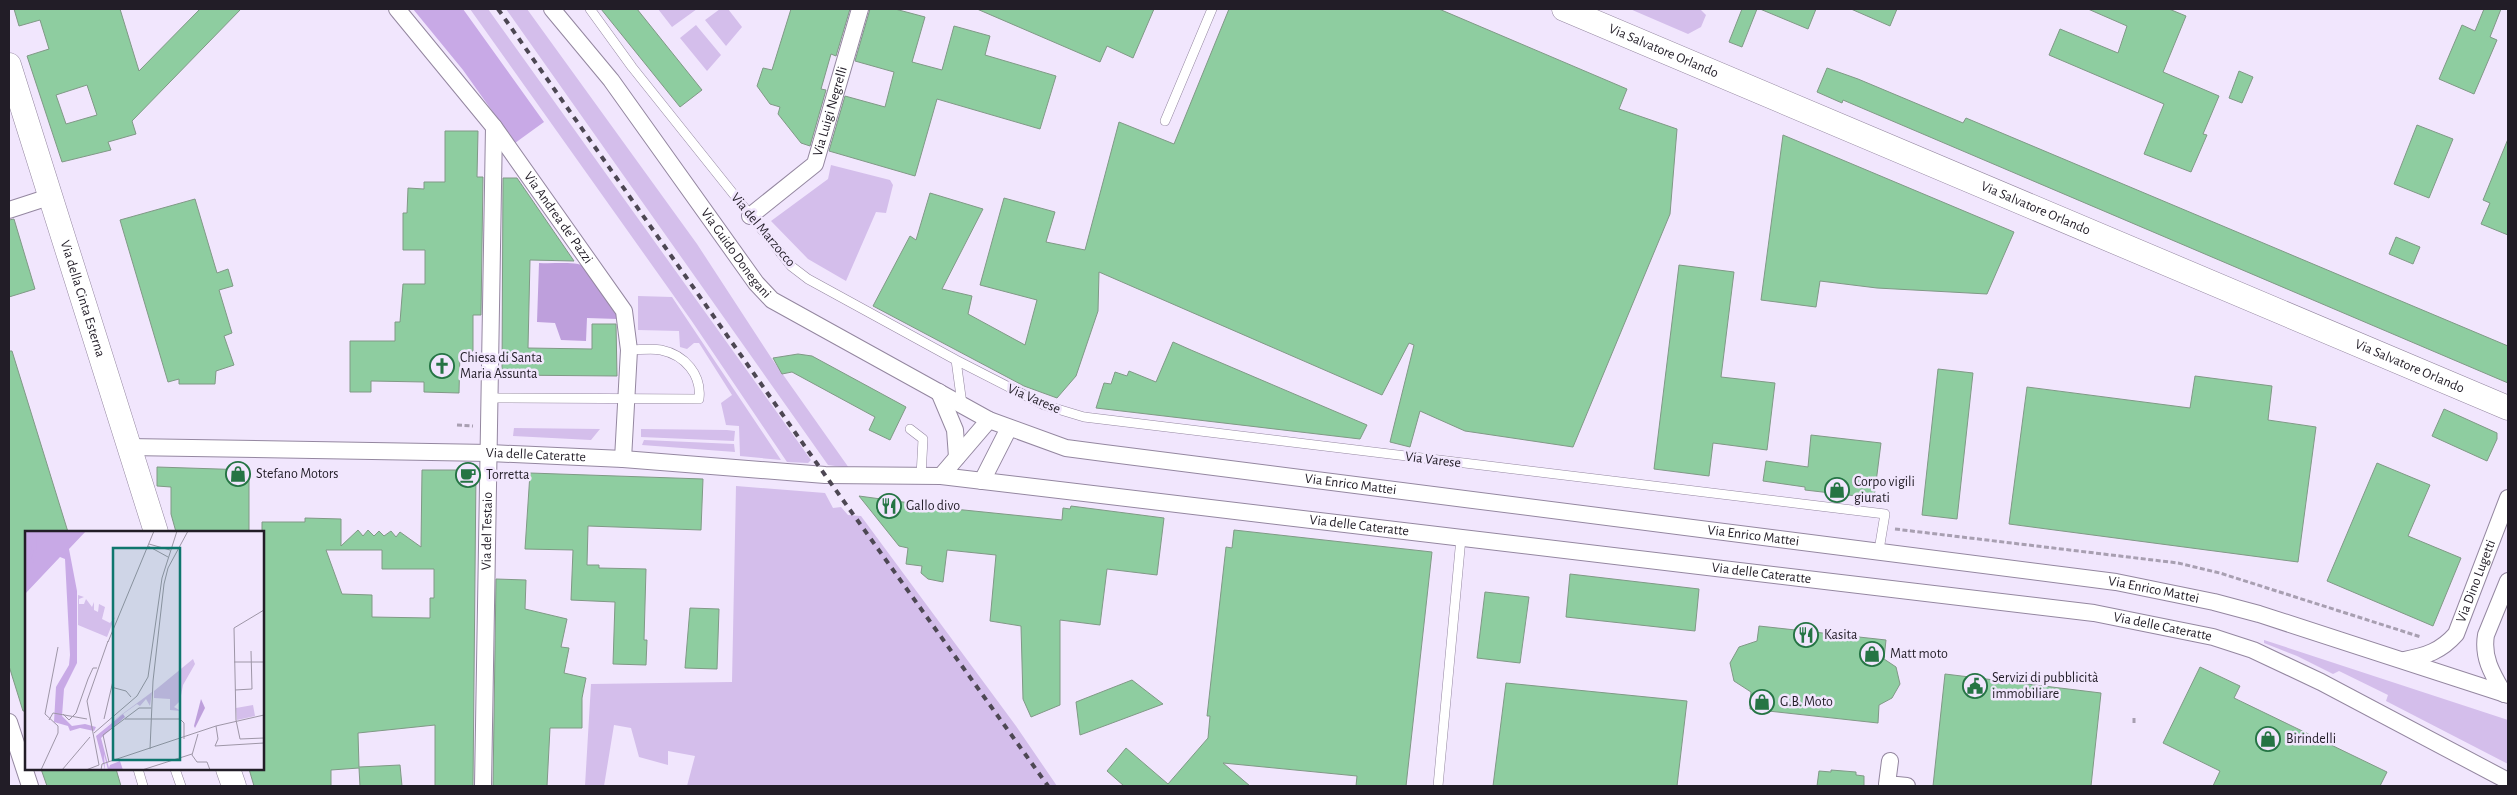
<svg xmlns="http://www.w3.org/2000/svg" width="2517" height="795" viewBox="0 0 2517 795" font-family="'Alegreya Sans',sans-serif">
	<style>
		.green { fill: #d4beeb }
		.forest { fill: #be9fdc }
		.water { fill: #c8a9e6 }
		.building { fill: #8ecda0; stroke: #809986; fill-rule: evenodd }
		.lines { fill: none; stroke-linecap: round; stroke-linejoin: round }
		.lane-casing { stroke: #9487a0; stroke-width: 10 }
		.street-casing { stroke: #9487a0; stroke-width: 18 }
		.secondary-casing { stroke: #9487a0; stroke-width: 25 }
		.path { stroke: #a89fb1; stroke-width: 3; stroke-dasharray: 5 2.5; stroke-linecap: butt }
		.lane { stroke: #fff; stroke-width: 9 }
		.street { stroke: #fff; stroke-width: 16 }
		.secondary { stroke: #fff; stroke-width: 24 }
		.rail { stroke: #4d4753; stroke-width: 4; stroke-dasharray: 6 6; stroke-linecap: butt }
		.labels { text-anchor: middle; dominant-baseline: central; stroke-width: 5; stroke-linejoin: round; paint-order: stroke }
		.street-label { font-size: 14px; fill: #221d27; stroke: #f1e6fd }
		.poi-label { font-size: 14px; fill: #221d27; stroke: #f1e6fd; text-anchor: start }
		.inset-river { fill: none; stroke: #c8a9e6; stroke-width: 2.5 }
		.inset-road { fill: none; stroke: #9e96a7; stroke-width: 1 }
		.view { fill: #0f766e; fill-opacity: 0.15; stroke: #0f766e; stroke-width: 2.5 }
		.inset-edge { fill: none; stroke: #221d27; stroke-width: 2.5 }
	</style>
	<rect width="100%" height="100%" fill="#f1e6fd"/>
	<!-- green -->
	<path class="green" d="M470,9H488L811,460L808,463L787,462L691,320Z
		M506,9H527L697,244L772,359L849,468L828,465Z
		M658,9H697L672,27Z
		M720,9H728L742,27L726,46L705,20Z
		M1630,9H1700L1706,15L1701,27L1688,34Z
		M696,25L721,55L707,71L680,38Z
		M831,165L890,180L893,185L886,213L876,212L846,281L808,259L771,221L828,179Z
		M638,296L672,297L781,460L740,456L739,426L726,425L721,403L732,395L699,343H694L687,349L680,347L679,331L638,330Z
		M514,428L600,429L591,440L513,436Z
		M641,429L727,430L735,431L734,441L641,437Z
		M644,440L734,444L735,452L642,445Z
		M736,486L825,493L833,508L841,507L848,515L861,516L1016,726L1057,786H687L695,756L668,751V765L639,757L631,728L614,725L604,786H585L591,684L732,682Z
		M2264,640L2508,720V764L2386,701L2388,695L2339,671L2333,674L2297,656L2264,643Z"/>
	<!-- forest -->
	<path class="forest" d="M539,263C551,264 566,262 578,264C601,269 612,300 618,319L587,318L586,341L561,340L555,323L537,322Z"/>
	<!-- water -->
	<path class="water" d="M413,9H463L544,122L515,143L463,70Z"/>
	<!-- building -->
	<path class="building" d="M14,9H120L139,71L200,9H241L132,121L136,134L108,142L111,150L62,162L27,56L49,49L40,20L19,26ZM87,85L97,115L66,124L56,95Z
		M601,9H637L702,90L680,107Z
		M791,9H850L836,56L831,54L821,89L826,90L810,146L801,143L778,114L780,107L770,104L757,86L763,68L772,70Z
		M870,9H895L925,17L912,62L942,70L954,26L990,36L985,55L1056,76L1040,129L937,99L915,176L829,151L845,96L885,107L894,72L855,61Z
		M977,9H1154L1133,58L1107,46L1100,62Z
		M1229,9H1439L1627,89L1619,109L1677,129L1670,214L1573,447L1465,431L1420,411L1410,447L1390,442L1414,345L1409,343L1382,395L1099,272L1098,311L1076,376L1057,398L1024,386L873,306L910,236L916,240L930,193L983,209L942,289L972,296L968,314L1025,345L1037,300L980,285L1004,198L1055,212L1046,242L1085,250L1119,122L1174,144Z
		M1742,9H1757L1742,47L1729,42Z
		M1760,9H1816L1808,29Z
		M1851,9H1897L1890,26Z
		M2088,9H2169L2186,16L2163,72L2219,96L2203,134L2207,135L2191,172L2144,154L2164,104L2049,55L2060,29L2118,53L2127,26Z
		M2484,9H2501L2490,37L2497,40L2474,94L2439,79L2462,25L2475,31Z
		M1827,68L1858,79L1963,123L1966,118L2508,346V383L1843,100L1842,103L1817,92Z
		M2239,71L2253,77L2242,103L2229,98Z
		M2417,125L2453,139L2429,198L2394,184Z
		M445,131H478L477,177H483L481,315H473V351H460L459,393L424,392V382L371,381V392H350V341H395V322H400L403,284H425V250H403V213H407L408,188L424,189V182H445Z
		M1783,135L2014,232L1987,294L1877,288L1820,281L1816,307L1761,300Z
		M2508,139V235L2481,224L2490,203L2483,200Z
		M503,178H517L574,261L530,260L528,348L592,349V324H616L617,376L502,375Z
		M195,199L217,273L228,269L233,286L219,290L232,333L224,336L234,365L216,371L215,384H179V379L168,382L120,220Z
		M14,219L35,289L9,297V220Z
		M2396,237L2420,247L2413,264L2389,254Z
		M1679,265L1734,272L1721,377L1775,383L1767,450L1713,443L1709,476L1654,469Z
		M1173,342L1191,350L1367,425L1360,439L1096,408L1104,383L1111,384L1115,372L1127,376L1129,371L1156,382Z
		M9,351H12L68,532H26V711H23L9,666Z
		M798,354L812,356L906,407L890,440L869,430L875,417L792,372L782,374L773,358Z
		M1938,369L1973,373L1957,519L1922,515Z
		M2195,376L2272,386L2268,420L2316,427L2298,562L2009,524L2027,387L2190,408Z
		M2444,409L2497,433V439L2487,461L2432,436Z
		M1811,435L1881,443L1874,498L1805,490V487L1763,481L1766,461L1808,467Z
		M2377,463L2430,485L2408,536L2461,558L2433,626L2327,581Z
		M157,467L249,470V532H176L171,514V487L157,486Z
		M422,470H476L473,786H435V725L358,733L359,767L400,765L402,786H360L359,768L331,770V786H254L249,769H262V522H305V518L341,519V546L358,530L363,536L368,530L374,536L379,531L384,536L391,531L396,537L400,532L421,547ZM326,550H382V569H434V598H430V618L372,617V595L342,594Z
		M530,473L703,479L701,530L588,526L587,565H599V568L646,569L644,640H647L646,665L613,664L615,602L571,600L573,550L525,549Z
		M859,496L954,509L1062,520L1063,508L1070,509L1071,506L1164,518L1157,575L1107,569L1100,625L1060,620V705L1031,717L1023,699L1021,626L990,621L996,555L947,550L943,582L928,579L921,573L922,566L906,564L908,548L899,546Z
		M1234,530L1432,552L1406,786H1356L1357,776L1223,763L1250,786H1124L1107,771L1126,748L1168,784L1208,738L1210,716H1207L1226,547L1232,548Z
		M1570,574L1699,589L1695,631L1566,617Z
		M496,579L526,580L525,609L567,619L561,647L569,648L564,673L586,678L582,698V728H550L547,786H493Z
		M1485,592L1529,597L1520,663L1477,658Z
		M690,608L719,609L717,669L685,668Z
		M1759,626L1886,640L1884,659L1896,667L1900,684L1892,698L1879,705L1878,723L1750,709L1751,692L1734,681L1730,663L1739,647L1757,641Z
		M2200,667L2240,686L2234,698L2387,772L2380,786H2213L2220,771L2163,743Z
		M1945,674L2101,693L2091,786H1933Z
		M1132,680L1163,704L1080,735L1076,702Z
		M1506,683L1687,701L1677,786H1493Z
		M41,769H116L121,786H47Z
		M1831,770L1856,772V775L1864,776V786H1817L1819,771L1831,772Z"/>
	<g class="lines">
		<defs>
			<path id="lane" d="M590,9L632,67L791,266L808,279L956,360L962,404
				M1165,121L1212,9
				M956,360L1044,405L1084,417L1885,514L1879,550
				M490,398L699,399C702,375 685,355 661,350C652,348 639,350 629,350
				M910,429L923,439L921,476
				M138,769L143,786
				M175,769L181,786
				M1438,786L1461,538"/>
			<g id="street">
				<path id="s1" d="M397,9L494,127L624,311L629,350L623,459"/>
				<path id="s2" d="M552,9L611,80L756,283L772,300L989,420L1066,448L1104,453L2116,582L2214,602L2259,614L2508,695"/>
				<path d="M9,210L49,197"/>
				<path id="s3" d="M750,216L815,164L860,9"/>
				<path d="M939,392L955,430L957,457"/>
				<path id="s4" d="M128,447L490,453L623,459L825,475L941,476L2094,613L2213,637L2253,650L2321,682L2508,781"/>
				<path d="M941,476L989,420"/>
				<path d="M982,481L1009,428"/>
				<path id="s5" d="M2404,660C2426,656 2441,651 2456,634L2508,498"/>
				<path d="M2504,694C2493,675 2482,658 2486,635L2508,581"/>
				<path d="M9,722L30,786"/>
				<path d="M1890,761L1887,784L1907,786"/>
				<path id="s6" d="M483,786L494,127"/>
			</g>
			<g id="secondary">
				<path id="s7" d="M1564,9L2508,408"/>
				<path id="s8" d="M9,65L156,532"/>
				<path d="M228,769L234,786"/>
			</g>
		</defs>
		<!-- lane casing -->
		<use href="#lane" class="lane-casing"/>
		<!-- street casing -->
		<use href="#street" class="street-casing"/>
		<!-- secondary casing -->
		<use href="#secondary" class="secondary-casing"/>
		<!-- path -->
		<path class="path" d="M457,425L473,426
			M1895,529L2178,563L2220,573L2421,637
			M2134,723V717"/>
		<!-- lane -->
		<use href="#lane" class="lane"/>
		<!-- street -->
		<use href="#street" class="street"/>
		<!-- secondary -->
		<use href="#secondary" class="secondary"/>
		<!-- rail -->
		<path class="rail" d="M498,9L825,475L1048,786"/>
	</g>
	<!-- icons -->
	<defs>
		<symbol id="church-ring" viewBox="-11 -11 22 22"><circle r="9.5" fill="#f1e6fd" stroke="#257444" stroke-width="1.5"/><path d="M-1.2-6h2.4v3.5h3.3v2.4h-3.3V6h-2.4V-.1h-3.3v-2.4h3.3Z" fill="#257444"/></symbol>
		<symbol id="shop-ring" viewBox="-11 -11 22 22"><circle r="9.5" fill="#f1e6fd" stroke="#257444" stroke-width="1.5"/><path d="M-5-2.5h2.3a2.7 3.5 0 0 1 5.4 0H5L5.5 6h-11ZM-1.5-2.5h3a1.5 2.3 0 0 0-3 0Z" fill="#257444"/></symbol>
		<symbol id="cafe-ring" viewBox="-11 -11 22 22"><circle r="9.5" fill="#f1e6fd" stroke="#257444" stroke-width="1.5"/><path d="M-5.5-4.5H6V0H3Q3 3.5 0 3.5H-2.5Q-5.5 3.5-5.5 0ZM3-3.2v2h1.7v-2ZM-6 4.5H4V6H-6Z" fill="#257444"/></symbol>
		<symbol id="restaurant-ring" viewBox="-11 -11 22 22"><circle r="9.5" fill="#f1e6fd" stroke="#257444" stroke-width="1.5"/><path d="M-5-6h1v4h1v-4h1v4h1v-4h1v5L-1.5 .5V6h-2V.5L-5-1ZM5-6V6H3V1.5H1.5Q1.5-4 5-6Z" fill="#257444"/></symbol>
		<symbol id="civic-ring" viewBox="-11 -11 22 22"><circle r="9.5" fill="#f1e6fd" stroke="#257444" stroke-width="1.5"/><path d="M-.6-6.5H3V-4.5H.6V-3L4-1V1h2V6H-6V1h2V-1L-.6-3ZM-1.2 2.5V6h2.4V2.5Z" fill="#257444"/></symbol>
	</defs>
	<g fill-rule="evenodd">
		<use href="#church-ring" x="428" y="352" width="28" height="28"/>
		<use href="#shop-ring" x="224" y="460" width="28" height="28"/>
		<use href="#cafe-ring" x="454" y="461" width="28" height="28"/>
		<use href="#shop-ring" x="1823" y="476" width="28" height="28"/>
		<use href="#restaurant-ring" x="875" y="492" width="28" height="28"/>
		<use href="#restaurant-ring" x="1792" y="621" width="28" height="28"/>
		<use href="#shop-ring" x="1858" y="640" width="28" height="28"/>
		<use href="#civic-ring" x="1961" y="672" width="28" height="28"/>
		<use href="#shop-ring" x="1748" y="688" width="28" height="28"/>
		<use href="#shop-ring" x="2254" y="725" width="28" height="28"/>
	</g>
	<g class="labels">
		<!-- street labels -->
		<g class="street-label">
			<text stroke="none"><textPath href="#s7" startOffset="108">Via Salvatore Orlando</textPath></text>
			<text stroke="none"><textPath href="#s3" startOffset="138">Via Luigi Negrelli</textPath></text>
			<text stroke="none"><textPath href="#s7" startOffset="512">Via Salvatore Orlando</textPath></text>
			<text stroke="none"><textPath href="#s1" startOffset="264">Via Andrea de' Pazzi</textPath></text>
			<text transform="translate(763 230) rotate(50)">Via del Marzocco</text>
			<text stroke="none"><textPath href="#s2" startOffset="306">Via Guido Donegani</textPath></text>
			<text stroke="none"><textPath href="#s8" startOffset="245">Via della Cinta Esterna</textPath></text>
			<text stroke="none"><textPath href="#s7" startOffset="918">Via Salvatore Orlando</textPath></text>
			<text transform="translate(1034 399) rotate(23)">Via Varese</text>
			<text stroke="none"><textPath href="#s4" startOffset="408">Via delle Cateratte</textPath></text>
			<text transform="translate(1433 460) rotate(7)">Via Varese</text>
			<text stroke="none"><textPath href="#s2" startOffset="982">Via Enrico Mattei</textPath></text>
			<text stroke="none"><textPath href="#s4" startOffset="1235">Via delle Cateratte</textPath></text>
			<text stroke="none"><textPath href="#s6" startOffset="255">Via del Testaio</textPath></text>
			<text stroke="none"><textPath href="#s2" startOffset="1388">Via Enrico Mattei</textPath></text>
			<text stroke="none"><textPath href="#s4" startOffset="1640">Via delle Cateratte</textPath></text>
			<text stroke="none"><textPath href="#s5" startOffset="116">Via Dino Lugetti</textPath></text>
			<text stroke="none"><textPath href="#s2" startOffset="1792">Via Enrico Mattei</textPath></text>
			<text stroke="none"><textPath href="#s4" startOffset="2045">Via delle Cateratte</textPath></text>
		</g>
		<!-- poi labels -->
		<g class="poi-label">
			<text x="460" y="358">Chiesa di Santa<tspan x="460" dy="16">Maria Assunta</tspan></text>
			<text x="256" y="474">Stefano Motors</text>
			<text x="486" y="475">Torretta</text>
			<text x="1854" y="482">Corpo vigili<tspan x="1854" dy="16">giurati</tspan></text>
			<text x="906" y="506">Gallo divo</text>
			<text x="1824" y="635">Kasita</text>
			<text x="1890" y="654">Matt moto</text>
			<text x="1992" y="678">Servizi di pubblicità<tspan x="1992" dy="16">immobiliare</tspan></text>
			<text x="1780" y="702">G.B. Moto</text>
			<text x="2286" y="739">Birindelli</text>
		</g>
	</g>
	<!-- overview -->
	<g transform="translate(25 531)">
		<rect width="239" height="239" fill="#f1e6fd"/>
		<path d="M53,64L59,66L54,68V73H59L61,68L67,76L69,71V79L73,81L74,73L80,76L77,88L85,92L90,86L82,106L53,94ZM168,128L170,133L158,154L155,170L149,176L156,180L145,179V168L129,167V160ZM127,161L125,175L121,168L115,175L112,173L73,201ZM228,174L230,185L212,189L211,177Z" fill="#d4beeb"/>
		<path d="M176,168L180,177L170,197L169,195Z" fill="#be9fdc"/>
		<path d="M0,0H61L44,18L52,60V132L39,158L37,185L47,195L60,193L71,196L69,200L55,197L45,200L43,195L29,191L31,156L44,134L45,124L40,28L35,26L0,63ZM98,183L100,186L76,207L84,237L85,234L95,230L98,239H83L79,223L80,239L71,205Z" fill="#c8a9e6"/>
		<path class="inset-river" d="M0,49L9,12L8,0M0,50L10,22V0"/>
		<path class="inset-road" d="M124,13L145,19M123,15L143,26M239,79L209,97L211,189L215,208L239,207M83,111L129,0M209,131H239M86,156L101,160L106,166M210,159L227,158L226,120M38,183L44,189L51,182L63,148L68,137H72M79,188L88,150M100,188H155L159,192V208M24,189L28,182L62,188M191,195L193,208L190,215L239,212M69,202L112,165L123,146L137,47L152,0M125,218L128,150L139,53L143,37L163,0M84,231L78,204L114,177H126M172,231L167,224L173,203M172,231H182L185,239M16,239L33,202V195L20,183L33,116M37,239L65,206M61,239L74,234L62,170L83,110M76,239L77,233L191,195L239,184M117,239L167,223"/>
		<path class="view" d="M88,17H155V229H88Z"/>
		<rect width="239" height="239" class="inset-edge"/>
	</g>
	<!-- border -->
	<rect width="2517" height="795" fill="none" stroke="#221d27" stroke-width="20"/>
</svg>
